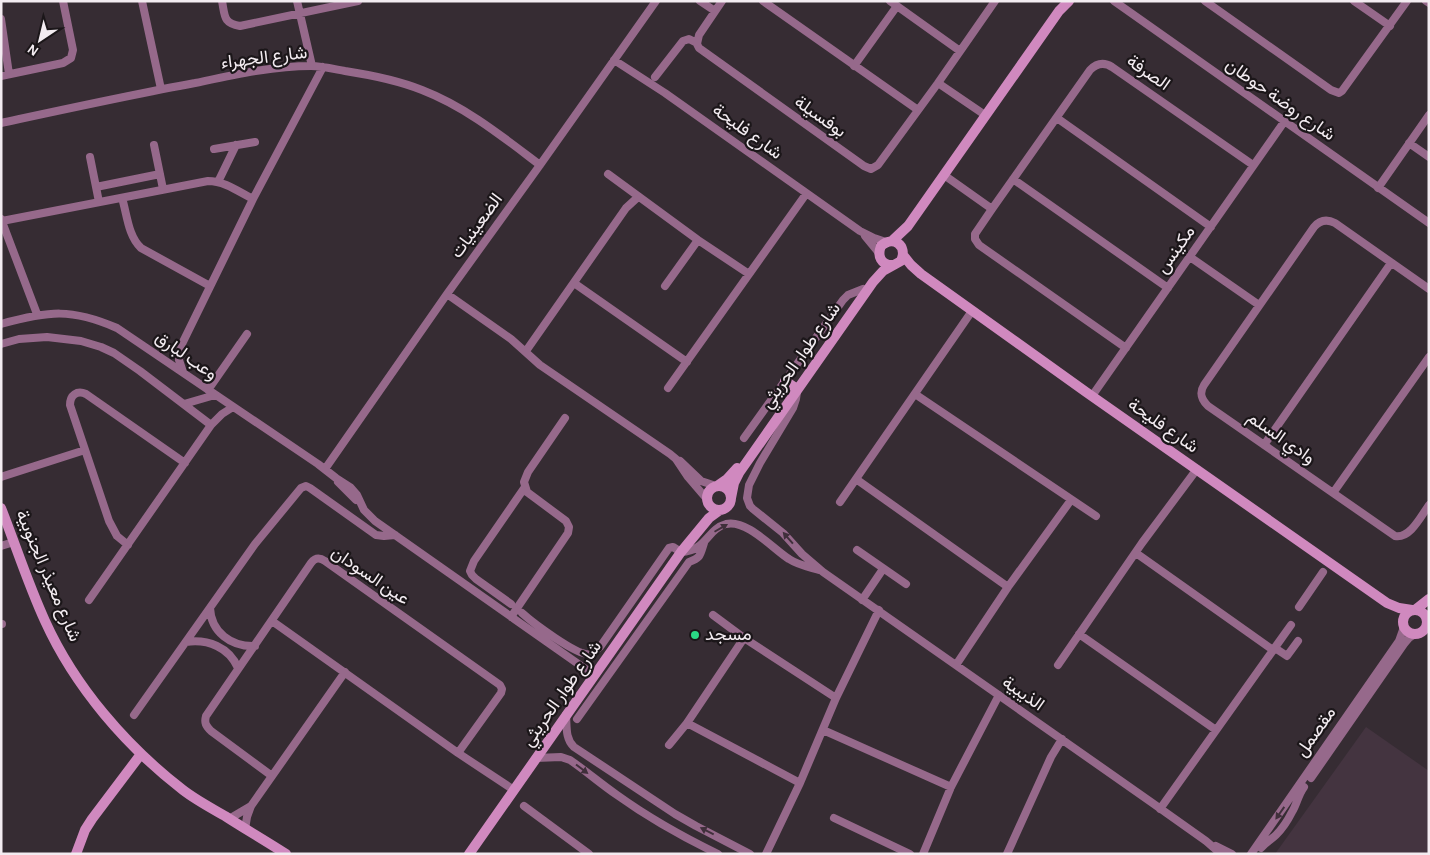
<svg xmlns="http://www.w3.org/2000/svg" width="1430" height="855" viewBox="0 0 1430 855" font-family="'Alegreya Sans',Vazirmatn,sans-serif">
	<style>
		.built { fill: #443440 }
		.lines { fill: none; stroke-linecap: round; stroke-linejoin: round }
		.street { stroke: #96698b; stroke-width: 8 }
		.secondary { stroke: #d089bf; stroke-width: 10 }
		.oneway { fill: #402f3b }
		.poi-dot { fill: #2ad885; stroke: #1b1619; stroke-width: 2 }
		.labels { text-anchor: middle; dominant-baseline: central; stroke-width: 4.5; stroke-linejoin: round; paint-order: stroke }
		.street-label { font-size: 18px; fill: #f3ecf1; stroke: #1b1619 }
		.poi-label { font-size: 18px; fill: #f3ecf1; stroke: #1b1619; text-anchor: start }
	</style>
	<rect width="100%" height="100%" fill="#362c33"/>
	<!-- built -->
	<path class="built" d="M1366,727L1429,771V854H1275Z"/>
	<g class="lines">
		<!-- street -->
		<path class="street" d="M142,1L161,89
			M222,1C225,16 223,23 240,26L358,1
			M297,1L312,66
			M700,1L715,11
			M722,1L699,35L697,44L699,48L864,166L871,169L878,165L938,83L995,1
			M763,1L918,110
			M890,1L960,51
			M1114,1L1429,223
			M1205,1L1331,90L1339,93L1342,91L1407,1
			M1354,1L1390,26
			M1426,1L1429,3
			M1,19L9,74
			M614,60L665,93L860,231L874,238L886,242
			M854,66L897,6
			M1,76L63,63L71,58L73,50L63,1
			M655,77L683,41L689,39L697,43
			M938,83L985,115
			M1057,118L1211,227
			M1,123C66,109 130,95 195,83C233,75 272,66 311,66C322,66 334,69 345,71C371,75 397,80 422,90C466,107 503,137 540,165
			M1409,143L1429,157
			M154,145L163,189
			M214,149L255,142
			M90,157L99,202
			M608,174L698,240L749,274
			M944,175L992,209
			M1013,179L1168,288
			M218,182L236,145
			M96,187L160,174
			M1378,188L1429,115
			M122,198C127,214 128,236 141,248L210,286
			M1,219L37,314
			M2,221L208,181C225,181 239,192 253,199
			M865,236L879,253
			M1190,257L1259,305
			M574,283L687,362
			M665,286L698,240
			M1429,289L1335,223C1327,219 1320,220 1314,227L1204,385C1199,393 1201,399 1208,406L1395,536C1410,539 1421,516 1429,505
			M447,294L511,339L540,365L670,454L676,459L688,477L706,498
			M1,324C49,311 71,308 117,328L318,464L336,478L350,487L357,495L364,510L375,521L594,675
			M1,344L19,339L47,337L81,341L101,347L114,353L140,371L211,425
			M1126,348L979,245L975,239V234L992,209L1090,70C1097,63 1104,62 1112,67L1253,165
			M526,351L626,208L638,197
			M183,372L179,360L180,348L253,199L323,67
			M668,388L806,194
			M208,390L247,334
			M797,392L796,399L793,408L760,463L749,485L747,498L750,506L753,509L783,533L802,554L823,572L1151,802L1206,841L1221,854
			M915,394L1096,516
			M1092,396L1284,122
			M184,404L215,395
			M744,438L843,300L848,295L863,289
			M1264,445L1391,263
			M680,461L701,481L716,486
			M325,469L447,294L540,165L656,1
			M1,477L85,450
			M856,479L1008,587
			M338,482L356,500
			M1333,493L1429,357
			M840,502L972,311
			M128,545L117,536L109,521L70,405C70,395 77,390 86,394L185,463
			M1,546L14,542
			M857,550L906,584
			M1136,553L1273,650
			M89,600L211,425L222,414L233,407
			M862,600L883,569
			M511,604L476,579L472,575L470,571L474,561L525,487
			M1299,607L1323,572
			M210,608C211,632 231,647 255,646
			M522,613C532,622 578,657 590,654C594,653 597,649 600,647L669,548L673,547L681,552C707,551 707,529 726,524C747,519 773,549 789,559C798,565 809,567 819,570
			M1423,613L1429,615
			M713,615L744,638L836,698
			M511,617L568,533L569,527L566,521L527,492L524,482L528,472L565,418
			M272,621L458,753L514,790
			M1,624H2
			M1079,634L1216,730
			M186,642C208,639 229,647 238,668
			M1275,648L1287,656L1298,641
			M956,665L1008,587L1071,500
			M1058,665L1142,543L1197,469
			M134,715L255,544L301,488L306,486L310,488L376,535L384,536L395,535
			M566,715C567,726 565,739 574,747L675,814L696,826L750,854
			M577,719L689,562C701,558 700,555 704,543
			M687,723L800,783
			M823,730L951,787
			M669,745L687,723L744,638
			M536,758L561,757L570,760C586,771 601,784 617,795C649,818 683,837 718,854
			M272,776L211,731C206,726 204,723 206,716L311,563C315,558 319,557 325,561L500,685L502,689L501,693L458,753
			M1311,778L1404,644L1409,638L1415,634
			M524,806L589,854
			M1160,809L1291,625
			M834,818L910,854
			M229,819L251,806
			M245,829L247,817L251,806L345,672
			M1216,846L1232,854
			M1261,848C1266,842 1271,840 1276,835C1282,829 1288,820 1292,812C1297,804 1298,795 1304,787
			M766,854L800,783L836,698L879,610
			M923,854L951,787L999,695
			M1007,854L1051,757L1062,739
			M1251,854L1399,641L1404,627"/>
		<!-- secondary -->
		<path class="secondary" d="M892,241L908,226L1059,11L1069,1
			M903,255L911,265L921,274L1086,392L1387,603L1399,608L1412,610
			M785,381L797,389
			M707 498a12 12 0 1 1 24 0a12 12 0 1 1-24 0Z
			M717,486L727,479L737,468
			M731,498L734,483L739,473L873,282L883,271L901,261C908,245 893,235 881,246C877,256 881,265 892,265
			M1,508C16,546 28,584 45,621C75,687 126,746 183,790C196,800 211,808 225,816C245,829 266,841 286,854
			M1403 622a12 12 0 1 1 24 0a12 12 0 1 1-24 0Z
			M1415,610L1429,599
			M76,854L85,830L92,819L141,754
			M469,854L681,552L709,518L720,510"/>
	</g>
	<!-- one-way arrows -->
	<defs><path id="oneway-solid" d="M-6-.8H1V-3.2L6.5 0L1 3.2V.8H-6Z" transform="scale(1.25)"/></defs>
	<g class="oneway">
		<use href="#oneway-solid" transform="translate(721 528) rotate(-30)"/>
		<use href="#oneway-solid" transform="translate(788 538) rotate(-131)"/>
		<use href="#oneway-solid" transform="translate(582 769) rotate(37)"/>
		<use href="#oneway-solid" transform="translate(1280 813) rotate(125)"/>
		<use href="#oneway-solid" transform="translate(707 831) rotate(-153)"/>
	</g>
	<!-- markers -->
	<circle class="poi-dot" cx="695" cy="635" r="5"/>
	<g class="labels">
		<!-- street labels -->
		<g class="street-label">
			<text transform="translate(264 58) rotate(-7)">شارع الجهراء</text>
			<text transform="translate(1148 73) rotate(35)">الصرفة</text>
			<text transform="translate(1280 100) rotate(35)">شارع روضة حوطان</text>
			<text transform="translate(820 117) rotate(35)">بوفسيلة</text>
			<text transform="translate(747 132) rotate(36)">شارع فليحة</text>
			<text transform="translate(477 226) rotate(-54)">الضعينيات</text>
			<text transform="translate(1176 250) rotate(-55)">مكينس</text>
			<text transform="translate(186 356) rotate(35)">وعب لبارق</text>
			<text transform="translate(801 356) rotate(-55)">شارع طوار الحريثي</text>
			<text transform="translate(1163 426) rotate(35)">شارع فليحة</text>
			<text transform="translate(1281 438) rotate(35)">وادي السلم</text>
			<text transform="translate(48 576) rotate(67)">شارع معيذر الجنوبية</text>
			<text transform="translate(370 576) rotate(34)">عين السودان</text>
			<text transform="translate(562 694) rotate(-55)">شارع طوار الحريثي</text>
			<text transform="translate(1023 694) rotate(35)">الذيبية</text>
			<text transform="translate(1316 732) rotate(-55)">مقصمل</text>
		</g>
		<!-- poi labels -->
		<g class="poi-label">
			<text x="705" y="635">مسجد</text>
		</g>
	</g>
	<!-- border -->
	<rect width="1430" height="855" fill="none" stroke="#f3ecf1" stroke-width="5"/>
	<!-- north arrow -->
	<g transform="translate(40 40) rotate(215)" stroke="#1b1619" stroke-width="4" paint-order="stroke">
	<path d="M0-4L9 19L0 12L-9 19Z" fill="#f3ecf1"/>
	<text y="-8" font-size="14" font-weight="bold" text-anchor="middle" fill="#f3ecf1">N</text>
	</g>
</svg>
